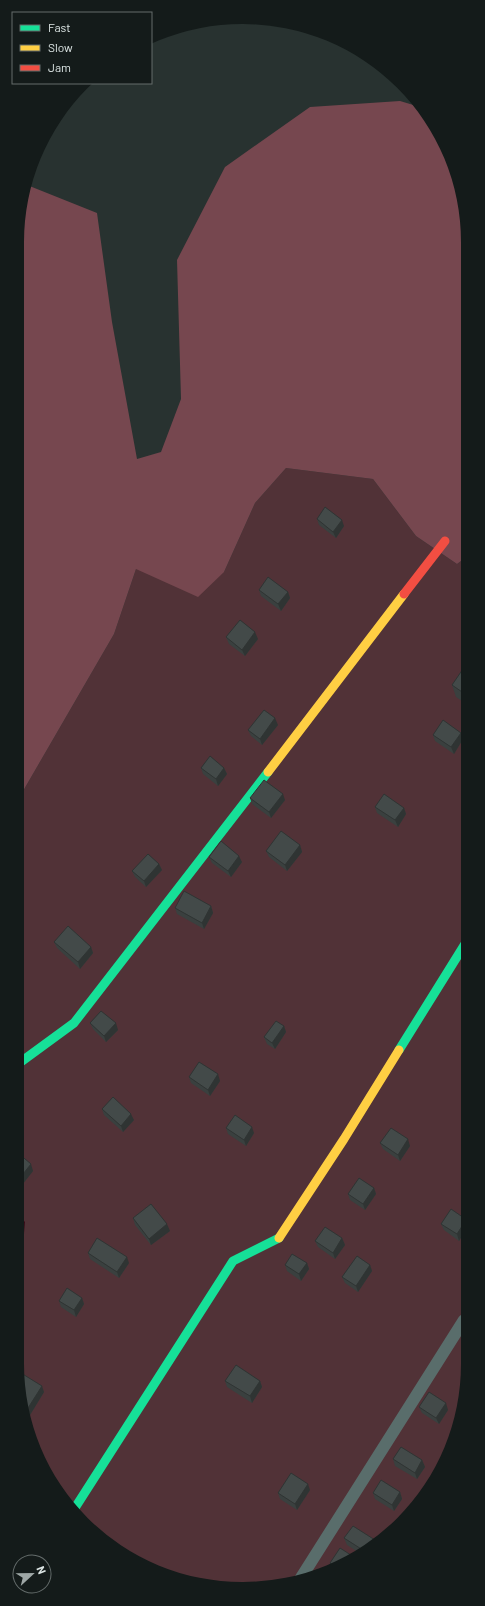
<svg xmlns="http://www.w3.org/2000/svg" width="485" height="1606" viewBox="0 0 485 1606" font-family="Barlow,sans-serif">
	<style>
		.green { fill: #513237 }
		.forest { fill: #76474f }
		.water { fill: #380c18 }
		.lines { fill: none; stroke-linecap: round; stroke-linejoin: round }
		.lane { stroke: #596d6b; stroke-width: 12 }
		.fast { stroke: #16e098; stroke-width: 9 }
		.slow { stroke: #ffcf43; stroke-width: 9 }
		.jam { stroke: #f24e42; stroke-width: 9 }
		.wall { fill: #3a403f }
		.shaded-wall { fill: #2f3433 }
		.building { fill: #434a49; stroke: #2f3433 }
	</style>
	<rect width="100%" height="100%" fill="#283230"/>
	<!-- green -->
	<path class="green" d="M286,468L373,479L416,536L457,564L465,558L464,1408L430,1489L368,1551L301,1581L213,1587L143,1566L73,1512L34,1450L17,1363L19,798L114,634L136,569L224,572L255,503Z"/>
	<!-- forest -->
	<path class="forest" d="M400,101L420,107L451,156L466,213L465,558L457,564L416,536L373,479L286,468L255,503L224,572L198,597L136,569L114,634L19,798L21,198L27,185L97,213L112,322L137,459L161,452L181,399L177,260L225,167L310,107Z"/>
	<!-- water -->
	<path class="water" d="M18,1214L25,1222L21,1269H17Z"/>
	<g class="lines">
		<!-- lane -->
		<path class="lane" d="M299,1581L464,1320"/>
		<!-- fast -->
		<path class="fast" d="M399,1050L465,944
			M18,1064L74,1023L268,772
			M73,1511L233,1261L279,1238"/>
		<!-- slow -->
		<path class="slow" d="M268,772L404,594
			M279,1238L344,1139L399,1050"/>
		<!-- jam -->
		<path class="jam" d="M404,594L445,541"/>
	</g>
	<!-- wall -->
	<path class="wall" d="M317,519L344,526L336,538L319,525Z
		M259,590L288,592L290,598L281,611L261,596Z
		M226,637L258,639L245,656L229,644Z
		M465,666V703L456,697L452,685Z
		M278,725L262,745L251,736L248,730Z
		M461,733L463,739L454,754L435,741L433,735Z
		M201,768H224L227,774L218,786L203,774Z
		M250,798L285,800L271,818L252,804Z
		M375,807L404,808L406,814L398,827L377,813Z
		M300,845L302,852L287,871L269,857L266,851Z
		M209,857L242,862L231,877L212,863Z
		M159,864L162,870L146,887L135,877L132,871Z
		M211,906L213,913L204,929L177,914L175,908Z
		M54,942L91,947L93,953L80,969L57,948Z
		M90,1023L118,1030L106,1042L93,1029Z
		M284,1026L286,1032L275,1049L267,1044L264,1037Z
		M189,1077L220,1081L210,1096L191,1083Z
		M102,1109L134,1120L123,1132L104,1115Z
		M226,1128L254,1133L246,1146L228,1134Z
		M380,1143L410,1146L400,1161L383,1149Z
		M18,1153L33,1171L22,1185L18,1182Z
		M374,1188L376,1194L365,1210L350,1200L348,1194Z
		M133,1218L170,1231L151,1245L135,1225Z
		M464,1218V1233L459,1241L444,1230L441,1224Z
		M342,1238L345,1245L335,1259L318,1247L315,1241Z
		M88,1253L129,1263L119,1278L90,1259Z
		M307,1263L309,1269L301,1281L287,1271L285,1265Z
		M370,1265L372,1271L358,1292L345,1283L342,1277Z
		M82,1298L84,1304L76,1317L61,1307L59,1301Z
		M20,1376L44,1392L30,1415L27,1413Z
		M225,1381H260L262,1387L252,1403L227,1387Z
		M419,1407L448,1410L439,1424L422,1413Z
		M393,1459L422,1460L425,1467L417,1479L395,1466Z
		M310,1490L297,1510L280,1499L278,1493Z
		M400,1492L402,1499L394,1511L375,1499L373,1493Z
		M344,1538L368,1551L361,1554L347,1545Z
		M354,1557L331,1568L330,1563Z"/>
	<!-- shaded-wall -->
	<path class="shaded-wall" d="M342,520L344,526L336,538L333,532Z
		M288,592L290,598L281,611L278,604Z
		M255,632L258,639L245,656L242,650Z
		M275,718L278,725L262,745L260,739Z
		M461,733L463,739L454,754L451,747Z
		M224,768L227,774L218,786L216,779Z
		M283,794L285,800L271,818L269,812Z
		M404,808L406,814L398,827L395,820Z
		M300,845L302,852L287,871L285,865Z
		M239,856L242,862L231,877L228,871Z
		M159,864L162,870L146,887L144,881Z
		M211,906L213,913L204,929L202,923Z
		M91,947L93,953L80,969L78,962Z
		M116,1023L118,1030L106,1042L104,1036Z
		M284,1026L286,1032L275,1049L272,1043Z
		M218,1074L220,1081L210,1096L208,1090Z
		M131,1114L134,1120L123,1132L121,1126Z
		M252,1127L254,1133L246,1146L244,1140Z
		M408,1139L410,1146L400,1161L398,1155Z
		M31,1164L33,1171L22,1185L19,1179Z
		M374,1188L376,1194L365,1210L363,1204Z
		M464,1223V1233L459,1241L457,1234Z
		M167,1224L170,1231L151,1245L149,1239Z
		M342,1238L345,1245L335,1259L333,1253Z
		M127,1257L129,1263L119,1278L117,1272Z
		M307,1263L309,1269L301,1281L299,1274Z
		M370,1265L372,1271L358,1292L356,1286Z
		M82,1298L84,1304L76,1317L74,1310Z
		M260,1381L262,1387L252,1403L250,1396Z
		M42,1386L44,1392L30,1415L28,1408Z
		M446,1403L448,1410L439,1424L436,1418Z
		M422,1460L425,1467L417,1479L415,1473Z
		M308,1484L310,1490L297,1510L295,1504Z
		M400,1492L402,1499L394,1511L392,1505Z
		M375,1540L376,1543L368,1550Z"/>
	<!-- building -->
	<path class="building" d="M325,507L342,520L333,532L317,519Z
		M268,577L288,592L278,604L259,590Z
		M240,620L255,632L242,650L226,637Z
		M465,666V694L452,685Z
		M264,710L275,718L260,739L248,730Z
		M443,720L461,733L451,747L433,735Z
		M210,756L224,768L216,779L201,768Z
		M264,780L283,794L269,812L250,798Z
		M384,794L404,808L395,820L375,807Z
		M281,831L300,845L285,865L266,851Z
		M221,841L239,856L228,871L209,857Z
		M148,854L159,864L144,881L132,871Z
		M184,891L211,906L202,923L175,908Z
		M68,926L91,947L78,962L54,942Z
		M101,1011L116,1023L104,1036L90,1023Z
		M276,1021L284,1026L272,1043L264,1037Z
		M199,1062L218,1074L208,1090L189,1077Z
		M113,1097L131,1114L121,1126L102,1109Z
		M235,1115L252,1127L244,1140L226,1128Z
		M391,1128L408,1139L398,1155L380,1143Z
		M18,1153L31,1164L19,1179L18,1177Z
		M359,1178L374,1188L363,1204L348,1194Z
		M151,1204L167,1224L149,1239L133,1218Z
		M451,1209L464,1218V1223L457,1234L441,1224Z
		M325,1227L342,1238L333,1253L315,1241Z
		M97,1238L127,1257L117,1272L88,1253Z
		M292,1254L307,1263L299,1274L285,1265Z
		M357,1256L370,1265L356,1286L342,1277Z
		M67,1288L82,1298L74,1310L59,1301Z
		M236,1365L260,1381L250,1396L225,1381Z
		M21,1373L42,1386L28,1408L26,1407L20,1376Z
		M429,1392L446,1403L436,1418L419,1407Z
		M401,1447L422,1460L415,1473L393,1459Z
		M291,1473L308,1484L295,1504L278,1493Z
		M381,1480L400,1492L392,1505L373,1493Z
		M353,1526L375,1540L368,1551L366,1552L344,1538Z
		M340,1548L354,1557L334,1566L330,1563Z
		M317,1569L322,1572L312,1576Z"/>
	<!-- crop -->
	<path d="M0 0H485V1606H0ZM242 24H243A218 218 0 0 1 461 242V1364A218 218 0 0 1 243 1582H242A218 218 0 0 1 24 1364V242A218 218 0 0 1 242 24Z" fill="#141b1a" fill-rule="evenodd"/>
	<!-- legend -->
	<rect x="12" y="12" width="140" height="72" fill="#141b1a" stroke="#646c6b"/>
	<rect x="20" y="25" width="20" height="6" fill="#16e098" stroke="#646c6b"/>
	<text x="48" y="32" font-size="12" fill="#dde6e5">Fast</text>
	<rect x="20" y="45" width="20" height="6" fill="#ffcf43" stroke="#646c6b"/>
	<text x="48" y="52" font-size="12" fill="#dde6e5">Slow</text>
	<rect x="20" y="65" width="20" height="6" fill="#f24e42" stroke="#646c6b"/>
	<text x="48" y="72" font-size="12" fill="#dde6e5">Jam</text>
	<!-- north arrow -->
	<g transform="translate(32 1574) rotate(68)"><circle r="19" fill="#141b1a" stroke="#646c6b"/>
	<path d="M0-3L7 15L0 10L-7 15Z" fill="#9ea7a6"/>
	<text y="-6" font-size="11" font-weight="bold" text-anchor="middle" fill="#dde6e5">N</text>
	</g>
</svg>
